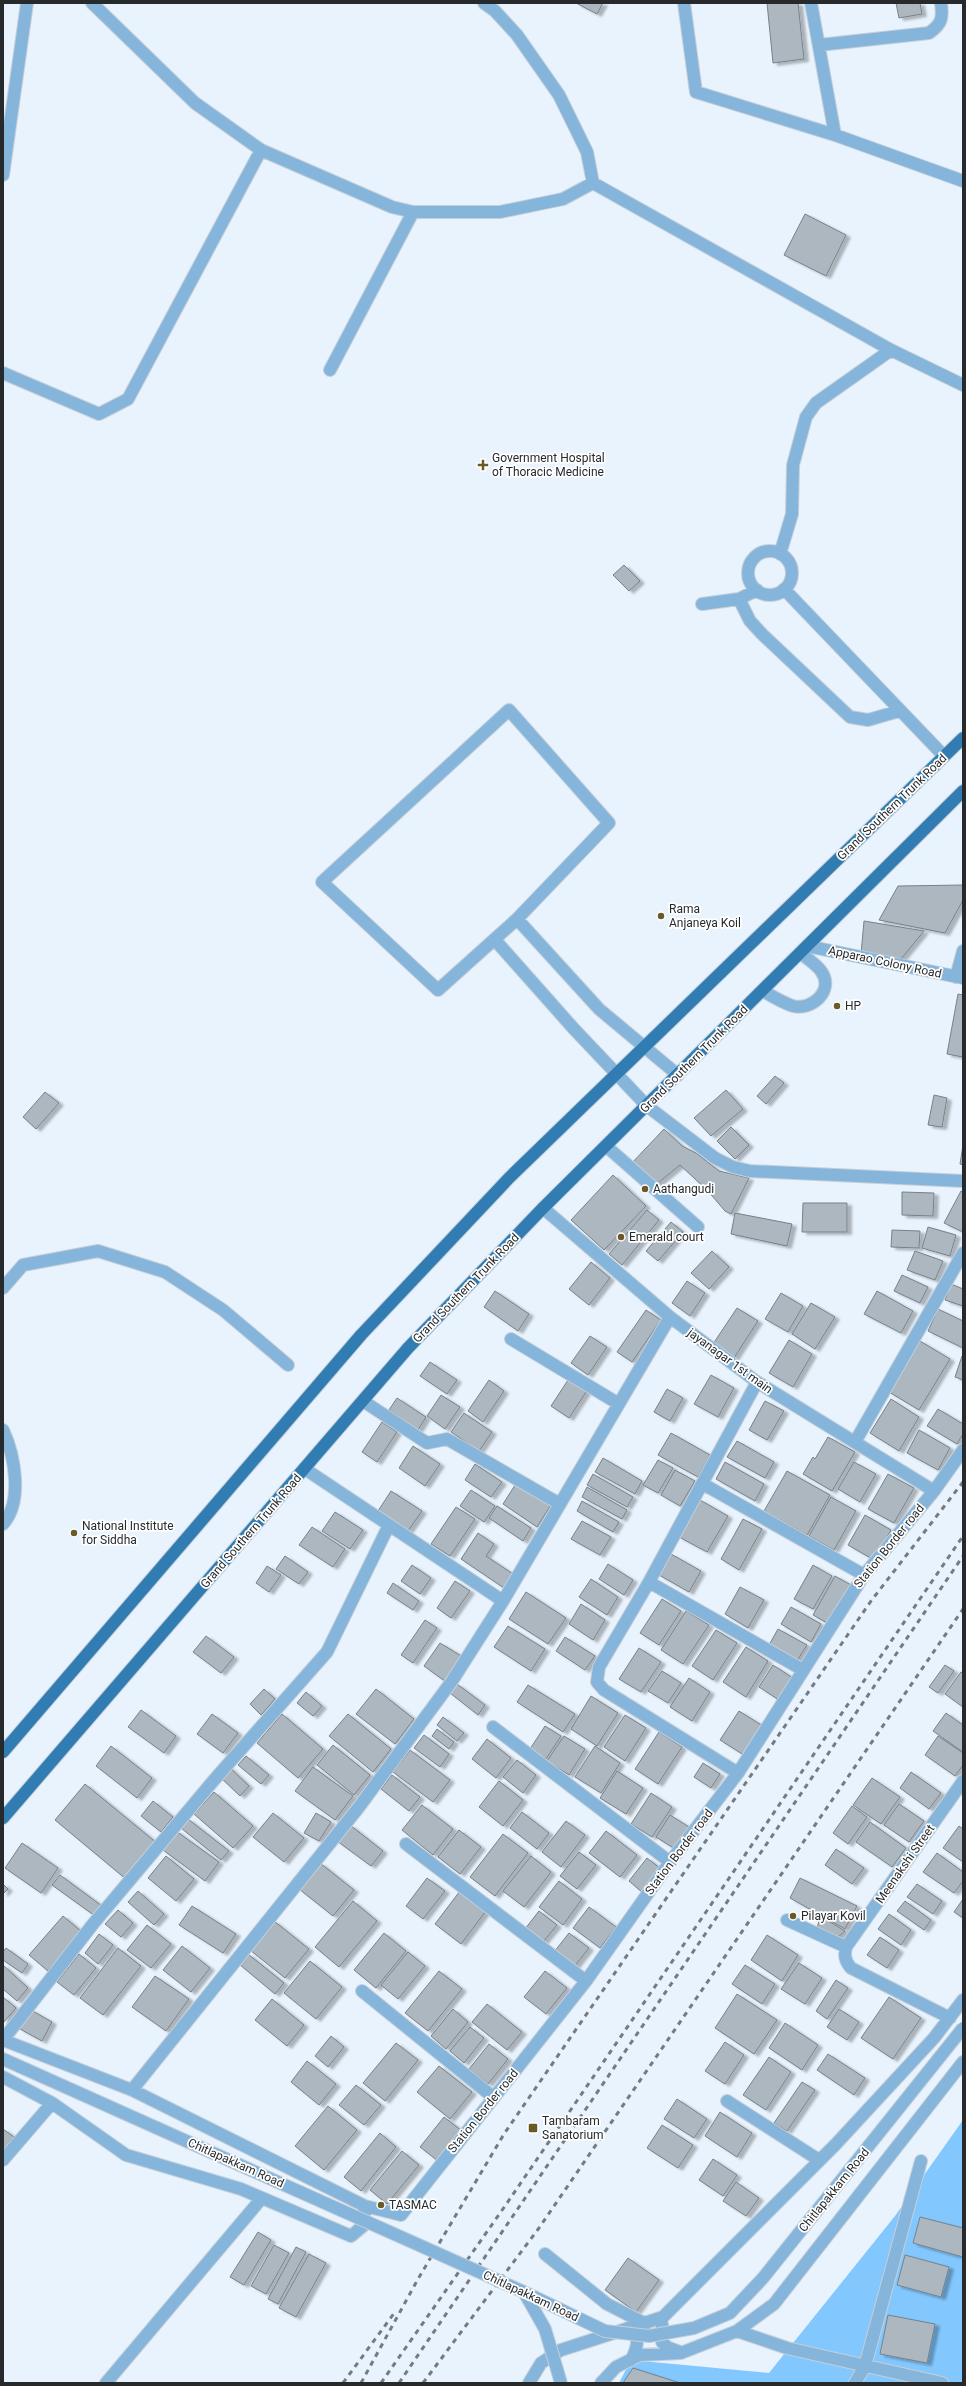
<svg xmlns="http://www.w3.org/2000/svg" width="966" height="2386" viewBox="0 0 966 2386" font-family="Roboto,sans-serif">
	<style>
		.forest { fill: #82c7fe }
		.building { fill: #adb7c0; stroke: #778189; filter: url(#shadow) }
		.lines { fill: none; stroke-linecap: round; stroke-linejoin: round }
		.minor-casing { stroke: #c6cfd8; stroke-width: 14 }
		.major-casing { stroke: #c6cfd8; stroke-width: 14 }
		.minor { stroke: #86b5db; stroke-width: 12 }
		.major { stroke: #317db3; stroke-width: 12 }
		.rail { stroke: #757b81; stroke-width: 3; stroke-dasharray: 5 5; stroke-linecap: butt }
		.minor-bridge-casing { stroke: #c6cfd8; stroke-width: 14; stroke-linecap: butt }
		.minor-bridge { stroke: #86b5db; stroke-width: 12 }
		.poi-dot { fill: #695a27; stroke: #fff; stroke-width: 1.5 }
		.labels { text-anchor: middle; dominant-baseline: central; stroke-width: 3.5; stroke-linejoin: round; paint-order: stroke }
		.poi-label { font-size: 12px; fill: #262a2d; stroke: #fff; text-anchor: start }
		.street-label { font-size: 12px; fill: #262a2d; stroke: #fff }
	</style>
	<defs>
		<filter id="shadow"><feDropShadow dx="4.5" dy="2.5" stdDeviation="1" flood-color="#0004"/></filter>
	</defs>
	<rect width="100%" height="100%" fill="#e9f3fd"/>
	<!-- forest -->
	<path class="forest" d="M963,2120V2383H619L631,2360L769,2373L895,2216Z"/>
	<!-- building -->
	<path class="building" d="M576,3H603L597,14Z
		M767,3H798L804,59L773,63Z
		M896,3H920L922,14L899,18Z
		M805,214L846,235L826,276L784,255Z
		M624,565L640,581L629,591L613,575Z
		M963,885V900L945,933L879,920L898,886Z
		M864,921L924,931L901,959L861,954Z
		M958,994L963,995V1057L947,1054Z
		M775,1076L784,1083L766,1104L757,1096Z
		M726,1090L743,1109L711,1136L694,1118Z
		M45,1092L59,1103L36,1129L23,1117Z
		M934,1095L947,1098L942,1127L928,1125Z
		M731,1127L749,1145L735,1159L717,1141Z
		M664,1129L682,1146L696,1153L719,1171L749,1178L731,1214L725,1211L708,1191L680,1165L653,1187L630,1165Z
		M963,1145V1165L960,1164Z
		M613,1175L646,1206L604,1250L571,1220Z
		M961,1191L963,1192V1232L944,1223Z
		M902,1192L934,1193L933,1216L902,1215Z
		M803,1203H847V1232H802Z
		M647,1210L659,1220L622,1265L609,1254Z
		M735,1213L792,1224L787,1246L731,1234Z
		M671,1222L683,1232L658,1261L646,1251Z
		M928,1227L956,1235L950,1256L922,1248Z
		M892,1230L920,1231L919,1248L891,1247Z
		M712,1251L729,1267L709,1289L691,1273Z
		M915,1251L943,1261L935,1280L907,1270Z
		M591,1262L610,1278L589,1305L569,1289Z
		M902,1275L928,1287L920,1303L894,1291Z
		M687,1281L705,1293L690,1316L672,1303Z
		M951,1284L963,1289V1306L945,1300Z
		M495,1291L529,1314L518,1331L484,1307Z
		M877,1291L913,1311L901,1333L864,1314Z
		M781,1293L803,1306L788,1332L765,1319Z
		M811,1303L835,1317L815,1349L792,1334Z
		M737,1308L758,1321L734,1358L713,1344Z
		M938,1309L963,1321V1348L928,1331Z
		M646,1310L661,1320L632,1362L617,1352Z
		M590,1336L607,1347L588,1375L571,1363Z
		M789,1340L812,1354L793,1387L769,1373Z
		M920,1341L950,1359L919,1410L889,1392Z
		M962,1356H963V1380L955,1377Z
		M430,1362L457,1380L447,1394L420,1376Z
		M711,1375L734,1388L718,1417L694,1404Z
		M570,1377L588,1389L569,1418L551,1406Z
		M489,1380L504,1391L483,1422L468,1411Z
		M667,1389L683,1398L670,1421L654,1412Z
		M441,1395L460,1407L445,1429L427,1416Z
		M397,1398L426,1417L418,1430L389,1410Z
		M891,1399L919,1417L899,1451L870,1433Z
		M765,1401L784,1411L767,1440L749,1430Z
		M938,1409L963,1424V1434L957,1444L927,1426Z
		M464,1413L492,1432L479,1451L451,1432Z
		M382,1422L397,1432L377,1462L362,1452Z
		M919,1430L950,1448L938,1470L907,1453Z
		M671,1433L710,1455L698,1477L658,1455Z
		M828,1437L855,1452L832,1491L803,1474L813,1457L815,1459Z
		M737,1441L774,1462L765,1478L727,1457Z
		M413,1446L440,1464L425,1486L399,1468Z
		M603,1458L642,1481L635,1494L595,1472Z
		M658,1460L673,1468L658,1493L643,1485Z
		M725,1462L764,1484L755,1501L716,1479Z
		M854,1462L876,1474L860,1502L838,1489Z
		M475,1464L502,1482L491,1497L465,1480Z
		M675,1470L695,1481L680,1506L661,1495Z
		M787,1471L830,1495L807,1535L764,1511Z
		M593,1474L633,1497L627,1507L587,1485Z
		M888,1474L914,1488L894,1523L868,1509Z
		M517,1482L551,1505L537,1527L503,1504Z
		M587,1487L627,1510L622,1519L582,1497Z
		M471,1490L495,1506L484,1522L460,1506Z
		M391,1491L422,1511L408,1531L378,1511Z
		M831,1497L856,1511L834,1550L809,1536Z
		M700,1500L728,1516L707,1552L679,1537Z
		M582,1501L619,1522L613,1532L577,1511Z
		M497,1506L531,1528L523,1541L489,1518Z
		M456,1507L475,1519L450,1556L431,1544Z
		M335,1512L363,1530L350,1549L322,1531Z
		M865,1515L891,1530L874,1560L848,1545Z
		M743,1519L762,1529L739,1570L721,1559Z
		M582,1521L611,1537L600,1555L571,1539Z
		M312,1527L345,1549L333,1567L299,1545Z
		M478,1533L494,1544L486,1556L513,1574L504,1588L461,1559Z
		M671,1554L701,1571L689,1592L659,1575Z
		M285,1556L308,1572L299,1584L276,1569Z
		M608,1564L633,1580L624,1595L599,1579Z
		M412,1565L431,1578L420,1594L401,1581Z
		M813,1565L832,1576L813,1609L794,1599Z
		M267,1566L281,1575L269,1592L256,1583Z
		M835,1576L851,1585L829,1624L813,1615Z
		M591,1579L618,1597L607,1615L579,1597Z
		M455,1581L470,1591L451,1618L437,1608Z
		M393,1583L419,1601L413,1610L387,1593Z
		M740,1587L764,1600L748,1628L725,1614Z
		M526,1592L566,1618L548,1644L509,1619Z
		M662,1599L681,1611L659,1645L640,1633Z
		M581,1604L605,1620L593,1640L569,1624Z
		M791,1607L821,1624L811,1642L781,1624Z
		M686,1611L709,1625L683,1664L661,1650Z
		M425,1620L437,1628L413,1663L401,1655Z
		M508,1626L545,1649L531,1671L494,1647Z
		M778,1629L807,1645L797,1661L769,1645Z
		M716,1630L737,1643L713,1680L692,1666Z
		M206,1636L234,1657L221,1673L193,1652Z
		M565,1637L595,1656L585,1670L556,1651Z
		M440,1643L463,1657L446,1682L424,1666Z
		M746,1647L768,1661L746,1697L723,1682Z
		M639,1648L661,1662L641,1692L619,1679Z
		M773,1665L796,1680L782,1702L759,1687Z
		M945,1665L954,1671L938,1693L929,1687Z
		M662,1671L681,1683L668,1703L648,1691Z
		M961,1672L963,1673V1707L945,1694Z
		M689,1678L710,1692L692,1721L670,1707Z
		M457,1684L485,1705L478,1715L450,1693Z
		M528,1685L575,1714L563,1732L517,1702Z
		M264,1689L275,1699L261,1715L250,1704Z
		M376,1689L414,1719L395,1744L356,1714Z
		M306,1692L322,1706L313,1716L297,1703Z
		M591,1696L618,1713L597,1746L571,1729Z
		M141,1710L176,1736L164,1753L128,1727Z
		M739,1711L766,1728L747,1757L720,1740Z
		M946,1713L963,1725V1752L933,1731Z
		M212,1714L238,1733L223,1753L197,1734Z
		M282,1714L323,1749L298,1778L257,1743Z
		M348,1714L391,1749L373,1772L329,1736Z
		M625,1715L646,1728L625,1761L604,1747Z
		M443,1717L464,1733L457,1741L437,1725Z
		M545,1726L561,1736L546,1759L530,1749Z
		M437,1729L454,1742L449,1749L432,1736Z
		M659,1732L682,1747L658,1784L635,1769Z
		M424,1735L449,1754L440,1767L414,1748Z
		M564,1736L585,1749L569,1775L547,1761Z
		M938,1736L963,1753V1765L955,1776L925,1755Z
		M487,1739L511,1758L496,1778L472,1759Z
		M333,1745L370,1775L354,1795L317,1765Z
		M111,1746L152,1778L137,1798L96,1766Z
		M595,1746L620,1763L601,1793L575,1777Z
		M410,1750L450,1780L433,1802L393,1772Z
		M246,1756L269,1775L261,1784L238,1765Z
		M517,1760L536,1775L523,1793L503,1777Z
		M703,1763L720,1774L711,1788L694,1777Z
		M228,1766L249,1786L240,1796L219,1776Z
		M313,1767L353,1796L335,1820L295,1791Z
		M617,1771L643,1788L626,1814L600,1798Z
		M911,1772L941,1793L929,1809L900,1788Z
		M392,1775L420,1797L409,1811L381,1789Z
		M872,1778L900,1797L881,1824L853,1805Z
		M499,1781L523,1800L503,1826L479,1807Z
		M85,1784L158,1844L127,1880L55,1820Z
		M214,1792L253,1826L233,1848L194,1814Z
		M651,1793L672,1807L652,1837L631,1824Z
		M153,1801L173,1817L161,1832L141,1816Z
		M899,1804L924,1821L909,1842L884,1825Z
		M422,1805L453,1829L433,1855L402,1830Z
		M852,1806L867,1817L848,1844L833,1833Z
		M522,1812L549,1833L537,1849L510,1828Z
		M273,1813L304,1838L284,1862L253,1837Z
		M316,1813L331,1822L319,1841L304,1833Z
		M670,1815L689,1827L675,1849L656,1837Z
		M188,1819L229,1851L221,1860L181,1828Z
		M566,1821L585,1835L561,1867L542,1852Z
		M870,1822L906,1848L892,1867L856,1842Z
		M350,1825L383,1851L371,1866L337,1841Z
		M959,1826L963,1829V1862L943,1848Z
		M459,1830L481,1847L460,1874L438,1857Z
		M176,1831L219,1862L205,1881L163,1850Z
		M606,1831L637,1855L620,1877L589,1853Z
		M503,1834L528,1853L495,1896L470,1877Z
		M22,1843L58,1868L41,1893L5,1868Z
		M836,1849L864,1868L852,1884L825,1865Z
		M579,1852L596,1865L577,1889L560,1876Z
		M937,1853L963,1872V1881L954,1893L923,1872Z
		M166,1856L194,1879L176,1901L148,1878Z
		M531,1856L551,1872L524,1907L503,1891Z
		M647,1858L661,1869L643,1893L629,1881Z
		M320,1863L354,1890L333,1916L299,1889Z
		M60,1875L102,1906L95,1916L52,1885Z
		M427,1878L445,1891L423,1919L406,1906Z
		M800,1878L857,1906L845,1929L790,1898Z
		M559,1881L582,1899L563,1925L539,1907Z
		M3,1884L8,1889L3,1894Z
		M917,1884L942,1901L933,1914L907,1897Z
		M138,1891L164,1914L154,1925L128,1902Z
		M460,1891L486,1911L461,1944L435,1924Z
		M963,1899V1918L954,1912Z
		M353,1901L377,1921L339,1967L315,1947Z
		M905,1901L931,1920L924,1930L897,1911Z
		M192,1906L236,1934L223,1953L179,1925Z
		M589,1907L616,1927L600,1948L573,1928Z
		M118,1910L133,1923L121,1937L105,1924Z
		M539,1911L557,1925L543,1942L525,1929Z
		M889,1914L911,1930L901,1945L878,1929Z
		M63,1916L82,1932L48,1971L29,1955Z
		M820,1916L845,1931L837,1938L817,1929Z
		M274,1921L309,1949L285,1978L250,1950Z
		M147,1925L171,1944L151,1968L127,1950Z
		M384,1933L406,1951L376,1988L354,1970Z
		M569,1933L589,1948L574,1967L554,1952Z
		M99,1934L113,1945L98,1964L85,1953Z
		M767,1935L798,1955L782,1981L751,1960Z
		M880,1937L899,1950L887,1968L867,1955Z
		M182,1946L210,1968L191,1992L163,1970Z
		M6,1948L28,1964L22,1973L3,1960V1952Z
		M118,1948L141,1966L103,2015L80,1998Z
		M408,1952L425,1966L398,1999L381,1985Z
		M79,1954L96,1968L74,1995L57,1982Z
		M248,1954L284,1983L275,1994L239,1964Z
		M310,1961L342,1987L316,2019L284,1993Z
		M799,1963L822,1978L805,2004L781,1989Z
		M3,1965L28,1988L17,2001L3,1989Z
		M745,1965L775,1984L762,2004L732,1984Z
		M439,1971L462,1989L428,2031L405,2013Z
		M545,1971L567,1988L546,2014L524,1997Z
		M155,1976L189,1999L166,2031L132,2007Z
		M836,1980L848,1988L827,2019L816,2011Z
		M737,1994L777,2020L754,2054L715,2028Z
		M3,1997L16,2008L3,2023Z
		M889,1997L921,2018L893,2059L861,2038Z
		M272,1999L304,2025L287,2046L255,2020Z
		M487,2004L522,2032L507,2050L472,2022Z
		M453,2009L468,2022L446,2049L431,2036Z
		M839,2009L859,2022L847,2040L827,2027Z
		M31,2010L52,2022L42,2041L20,2029Z
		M785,2023L818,2045L802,2070L769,2048Z
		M470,2027L484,2038L464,2063L450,2051Z
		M331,2036L344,2047L328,2067L315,2056Z
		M725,2042L744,2055L725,2084L705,2071Z
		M396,2043L418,2060L385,2101L363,2083Z
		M489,2044L508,2059L488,2084L469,2069Z
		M828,2054L865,2078L854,2095L817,2070Z
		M769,2057L791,2072L766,2110L743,2095Z
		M307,2061L336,2084L319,2105L291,2082Z
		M439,2066L472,2092L450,2119L417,2092Z
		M802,2082L815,2090L787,2131L774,2123Z
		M356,2085L381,2105L364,2125L339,2105Z
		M677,2099L707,2119L694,2138L664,2119Z
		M328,2106L357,2130L324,2170L295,2146Z
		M720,2112L752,2133L737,2157L705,2136Z
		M444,2117L462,2131L438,2161L420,2147Z
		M662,2125L693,2145L678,2168L647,2148Z
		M3,2129L14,2137L3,2150Z
		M380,2133L396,2147L361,2191L344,2177Z
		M402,2151L419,2165L387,2204L370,2190Z
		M713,2159L737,2175L723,2196L699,2180Z
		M736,2182L759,2198L746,2216L723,2201Z
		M920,2217L963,2228V2257L913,2243Z
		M258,2232L271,2240L244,2285L230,2277Z
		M274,2245L289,2253L266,2294L251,2286Z
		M296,2247L306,2252L278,2304L268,2299Z
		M309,2254L326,2263L296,2317L279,2308Z
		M905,2255L949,2267L941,2297L897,2285Z
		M628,2258L659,2280L636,2312L605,2290Z
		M888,2315L935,2324L927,2363L880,2354Z
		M633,2368L680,2383H623Z"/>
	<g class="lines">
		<defs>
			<path id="minor" d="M92,3L195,103L261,150L392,207L413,212H500L563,199L593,183L891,350L963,385
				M484,3L495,11L517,35L559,95L587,152L593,183
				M684,3L696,92L835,135L963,181
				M811,3L835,135
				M819,45L929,33C942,24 943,18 941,3
				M3,175L27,3
				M330,370L413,212
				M3,373L99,414L128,399L261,150
				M748 573a22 22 0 1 1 44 0a22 22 0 1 1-44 0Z
				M780,554L792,514L793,465L806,417L816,403L891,350
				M784,589L944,756
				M739,599L750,621L762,634L850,717L868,720L899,711
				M702,604L739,599L757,590
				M509,710L609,823L517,919L438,990L322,882Z
				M517,919L599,1009L678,1075
				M495,940L574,1029L647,1106L715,1158L733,1167L750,1171L963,1181
				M807,946L963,978
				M956,977L963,951
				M763,991C772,996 783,1003 793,1006C812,1011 835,990 821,971C816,964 807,959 801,953
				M606,1146L698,1227
				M543,1208L670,1317L757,1382L934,1491
				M3,1288L23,1265L98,1251L165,1272L223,1310L288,1365
				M511,1339L619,1404
				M363,1401L427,1443L447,1439L560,1504
				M3,1430C15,1456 23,1502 3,1524
				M855,1442L963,1253
				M305,1469L503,1601
				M703,1484L864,1575
				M649,1582L803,1670
				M493,1727L670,1862
				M738,1773L604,1690L597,1682L599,1667L649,1582L757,1382
				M406,1844L586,1981
				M787,1920L846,1947
				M362,1991L493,2097
				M950,2018L851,1968C845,1961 844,1956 846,1947L963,1781
				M3,2040L132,2090L365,2206L363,2226L351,2236L241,2189L126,2155L52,2103L3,2077
				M3,2040L93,1924L214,1780L327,1652L389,1525
				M3,2059L157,2128
				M132,2090L359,1807L452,1681L503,1601L670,1317
				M727,2101L819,2160
				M3,2160L52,2103
				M365,2206L401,2215L586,1981L670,1862L738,1773L864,1575L934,1491L963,1450
				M545,2254L607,2304L646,2324
				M662,2324V2342L667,2347L680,2352
				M628,2328C642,2335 637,2349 631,2360
				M737,2331L787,2348L942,2383
				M106,2383L262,2198
				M529,2383L541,2363L561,2350L663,2317L835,2145L934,2038L963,2000
				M601,2383L616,2367L640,2355L681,2353L737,2331L774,2304L963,2062
				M855,2383L865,2366L921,2161"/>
			<path id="major" d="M3,1752L361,1335L509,1178L963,738
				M3,1818L408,1348L543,1208L963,791"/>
		</defs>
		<!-- minor casing -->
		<use href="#minor" class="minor-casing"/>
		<!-- major casing -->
		<use href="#major" class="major-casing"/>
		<!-- minor -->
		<use href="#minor" class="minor"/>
		<!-- major -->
		<use href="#major" class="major"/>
		<!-- rail -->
		<path class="rail" d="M343,2383L395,2312
			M361,2383L418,2279L504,2134L871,1601L963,1482
			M381,2383L505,2206L963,1536
			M399,2383L963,1556
			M423,2383L539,2228L963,1609"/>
		<defs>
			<path id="minor-bridge" d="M157,2128L524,2292L605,2331L649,2336L694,2328L730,2313L763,2278L963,2028
				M524,2292L545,2329L561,2383"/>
		</defs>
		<!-- minor-bridge casing -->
		<use href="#minor-bridge" class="minor-bridge-casing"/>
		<!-- minor-bridge -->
		<use href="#minor-bridge" class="minor-bridge"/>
	</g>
	<!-- markers -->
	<g class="poi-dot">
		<path d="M481 459h4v4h4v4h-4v4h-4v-4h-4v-4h4z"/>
		<circle cx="661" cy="916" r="4"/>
		<circle cx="837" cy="1006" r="4"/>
		<circle cx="645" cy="1189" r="4"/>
		<circle cx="621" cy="1237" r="4"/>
		<circle cx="74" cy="1533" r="4"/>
		<circle cx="793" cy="1916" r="4"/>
		<rect x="528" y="2123" width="10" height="10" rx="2"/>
		<circle cx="381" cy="2205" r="4"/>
	</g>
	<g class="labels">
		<!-- poi labels -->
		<g class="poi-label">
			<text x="492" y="458">Government Hospital<tspan x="492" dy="14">of Thoracic Medicine</tspan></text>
			<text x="669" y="909">Rama<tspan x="669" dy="14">Anjaneya Koil</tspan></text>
			<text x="845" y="1006">HP</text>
			<text x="653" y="1189">Aathangudi</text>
			<text x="629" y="1237">Emerald court</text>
			<text x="82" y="1526">National Institute<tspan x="82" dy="14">for Siddha</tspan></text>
			<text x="801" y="1916">Pilayar Kovil</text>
			<text x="542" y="2121">Tambaram<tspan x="542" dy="14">Sanatorium</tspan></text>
			<text x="389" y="2205">TASMAC</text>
		</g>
		<!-- street labels -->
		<g class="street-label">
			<text transform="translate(892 807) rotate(-44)">Grand Southern Trunk Road</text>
			<text transform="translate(885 962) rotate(12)">Apparao Colony Road</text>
			<text transform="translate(694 1059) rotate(-45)">Grand Southern Trunk Road</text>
			<text transform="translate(466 1288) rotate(-46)">Grand Southern Trunk Road</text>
			<text transform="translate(730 1361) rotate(36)">jayanagar 1st main</text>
			<text transform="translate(251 1531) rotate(-49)">Grand Southern Trunk Road</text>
			<text transform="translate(889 1546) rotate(-51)">Station Border road</text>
			<text transform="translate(679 1852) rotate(-53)">Station Border road</text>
			<text transform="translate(905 1864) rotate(-55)">Meenakshi Street</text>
			<text transform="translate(483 2111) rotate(-51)">Station Border road</text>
			<text transform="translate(236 2163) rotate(24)">Chitlapakkam Road</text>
			<text transform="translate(834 2190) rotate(-51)">Chitlapakkam Road</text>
			<text transform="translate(531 2296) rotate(25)">Chitlapakkam Road</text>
		</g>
	</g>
	<!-- border -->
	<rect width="966" height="2386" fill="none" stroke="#262a2d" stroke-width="8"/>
</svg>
